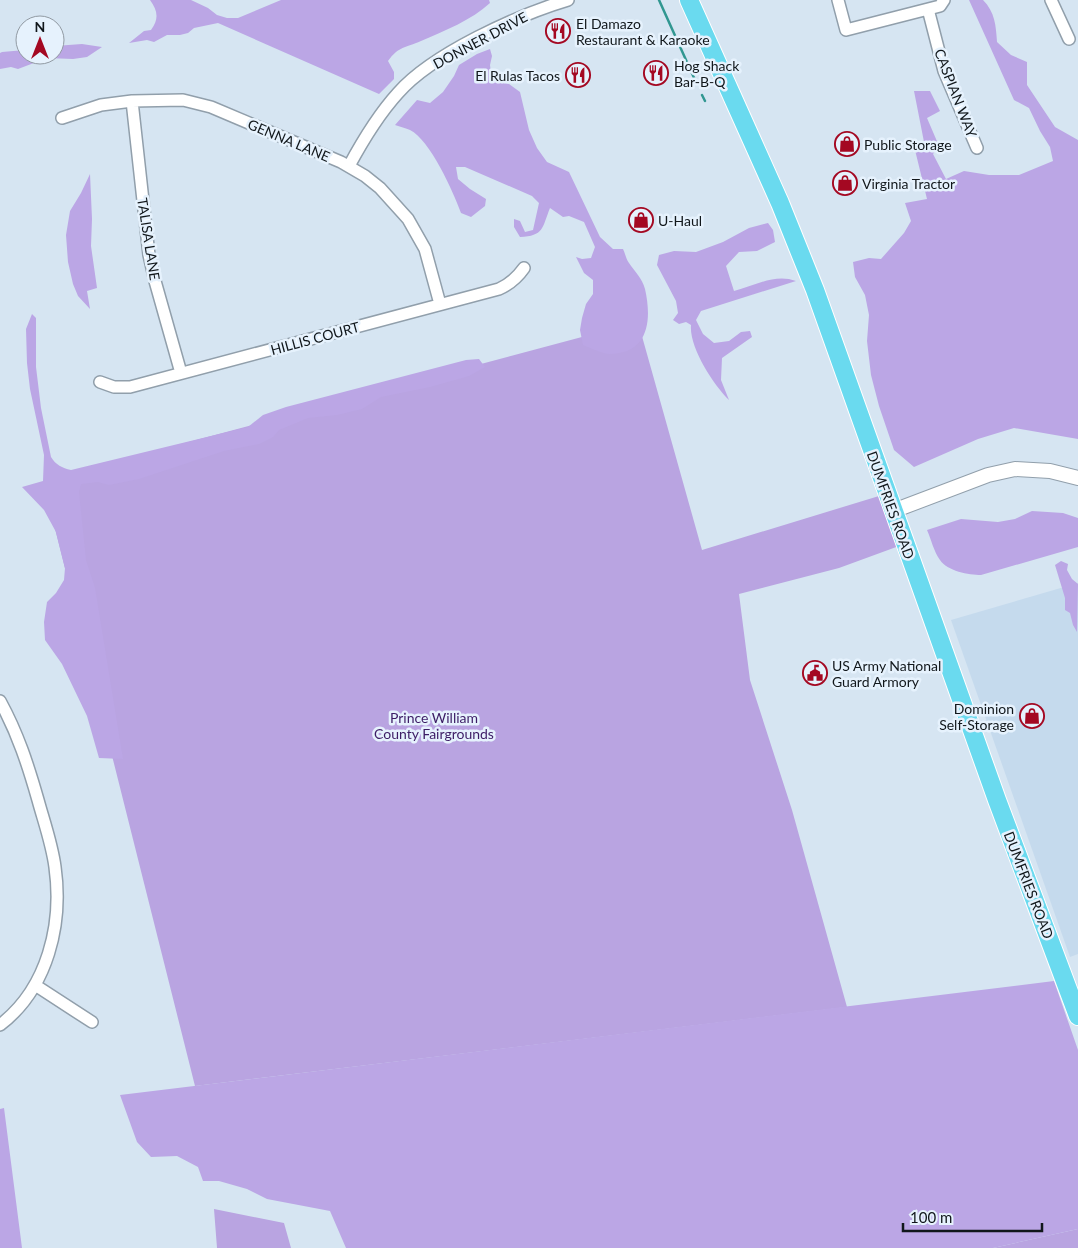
<svg xmlns="http://www.w3.org/2000/svg" width="1078" height="1248" viewBox="0 0 1078 1248" font-family="Lato,sans-serif">
	<style>
		.built { fill: #c5daed }
		.green { fill: #b9a4e1 }
		.forest { fill: #bba6e5 }
		.lines { fill: none; stroke-linecap: round; stroke-linejoin: round }
		.stream { stroke: #319791; stroke-width: 2.5 }
		.minor-casing { stroke: #919fab; stroke-width: 14 }
		.tertiary-casing { stroke: #919fab; stroke-width: 16 }
		.primary-casing { stroke: #fff; stroke-width: 20 }
		.minor { stroke: #fff; stroke-width: 11 }
		.tertiary { stroke: #fff; stroke-width: 14 }
		.primary { stroke: #6adaef; stroke-width: 18 }
		.labels { text-anchor: middle; dominant-baseline: central; stroke-width: 5; stroke-linejoin: round; paint-order: stroke }
		.poi-label { font-size: 14px; fill: #11171b; stroke: #e6f2fd; text-anchor: start }
		.street-label { font-size: 14px; fill: #11171b; stroke: #e6f2fd }
		.park-label { font-size: 14px; fill: #3c1c65; stroke: #e6f2fd }
	</style>
	<rect width="100%" height="100%" fill="#d6e5f2"/>
	<!-- built -->
	<path class="built" d="M1078,583V954L1070,957L951,620Z"/>
	<!-- green -->
	<path class="green" d="M638,322L702,550L879,496L899,546L839,568L739,594L750,680L792,810L847,1007L195,1086L43,481Z
		M214,1209L284,1223L291,1248H217Z
		M1078,1229V1248H993Z"/>
	<!-- forest -->
	<path class="forest" d="M150,0H191L208,8L217,15L227,18H238L281,0H489L490,3C472,20 444,31 421,41C405,48 399,46 388,61L394,72V79L379,94L218,23L194,28L188,33L180,35H167L154,42L147,40L129,43L144,31L151,30C159,19 158,11 150,0Z
		M969,0H983C995,12 996,26 997,42L1011,55L1027,62V85L1055,127L1078,140V439L1014,428L978,439L914,467L894,450L879,406L871,375L867,341L869,315L865,295L855,277L853,262L869,258L881,259L904,233L911,221L905,203L927,199L915,150L925,147L914,91H930L940,111L927,118L939,146L933,154L946,179L964,171L989,175H1019L1053,161L1050,147L1040,131L1029,108L1014,100Z
		M82,44L102,47L87,57L73,59L47,58L18,69L11,67L0,69V53L2,52L25,50V55H55V46Z
		M490,49L492,56L490,65L491,73L499,81L509,84L520,92L529,130L537,148L547,162L569,172L600,237L613,249H623C625,253 626,259 629,263C635,272 642,278 645,289C652,320 649,354 609,354C600,353 591,348 583,345L580,330L582,318L586,304L593,294V280L584,273L576,257L582,259L591,258L595,247L584,222L569,216L563,217L550,208C542,228 544,236 520,237L514,227V219L520,221L525,232L533,230L539,203L532,196L465,167H456L458,179L470,189L486,199L485,206L471,217L461,213C453,191 430,140 410,130C406,128 400,127 395,125L417,100L430,103L443,92L454,76L459,65L477,54Z
		M90,174L92,219L91,246L97,288L87,291L90,309L78,296L73,284L68,262L66,235L70,211L81,193Z
		M768,223L773,230L775,242L757,251L739,252L726,266L734,291C754,286 775,273 796,281L701,311L696,320L703,334L714,343L729,341L741,332L750,331L752,337L722,358L721,380L729,400C713,384 689,347 691,325L686,322L679,324L673,320L678,313L676,301L657,265L659,255L674,251L696,252L723,242L749,228Z
		M32,314L36,318V367L41,408L51,457C56,465 62,468 71,470L248,427L263,415L286,407L466,360L479,359L485,367L469,376L430,387L381,397L362,409L337,415L308,418L279,430L273,437L259,444L224,451L139,479L109,485L98,482L81,484L79,492L86,560L95,588L123,759L99,758L87,716L62,664L45,640L44,622L47,602L56,593L64,580L65,568L56,532L44,510L22,487L43,481L44,455L30,389L27,363L26,329Z
		M1032,511L1063,513L1078,518V547L981,575C969,575 947,571 940,560C934,552 931,539 927,530L961,519L998,522L1015,519Z
		M1061,561L1068,564L1067,570L1072,579L1078,584L1077,632L1073,625L1070,613L1065,610V598L1055,565Z
		M1054,981L1078,1050V1229L993,1248H346L330,1211L267,1199L247,1189L219,1181H203L198,1167L177,1156L151,1157L137,1142L120,1095Z
		M4,1108L22,1248H0V1109Z"/>
	<g class="lines">
		<!-- stream -->
		<path class="stream" d="M659,0L695,80
			M702,95L705,101"/>
		<defs>
			<path id="minor" d="M838,0L846,30L940,6L944,0
				M1051,0L1069,39
				M928,9L944,71L977,148
				M132,101L149,255L155,281L181,373
				M62,118L101,105L132,101L183,100L211,107L341,162L365,176L380,188L408,219L425,249L440,304
				M349,166C363,140 378,115 398,93C432,54 518,15 568,0
				M100,382L114,387H130L499,289C510,284 517,278 524,268
				M0,701C18,734 28,765 38,800C44,822 52,844 55,867C63,924 48,988 0,1025
				M35,985L92,1022"/>
			<path id="tertiary" d="M893,511L988,475L1015,469L1050,471L1078,478"/>
			<path id="primary" d="M689,0L780,203L815,290L997,800L1078,1016"/>
		</defs>
		<!-- minor casing -->
		<use href="#minor" class="minor-casing"/>
		<!-- tertiary casing -->
		<use href="#tertiary" class="tertiary-casing"/>
		<!-- primary casing -->
		<use href="#primary" class="primary-casing"/>
		<!-- minor -->
		<use href="#minor" class="minor"/>
		<!-- tertiary -->
		<use href="#tertiary" class="tertiary"/>
		<!-- primary -->
		<use href="#primary" class="primary"/>
	</g>
	<!-- icons -->
	<defs>
		<symbol id="restaurant-ring" viewBox="-11 -11 22 22"><circle r="9.5" fill="#e6f2fd" stroke="#a40822" stroke-width="1.5"/><path d="M-5-6h1v4h1v-4h1v4h1v-4h1v5L-1.5 .5V6h-2V.5L-5-1ZM5-6V6H3V1.5H1.5Q1.5-4 5-6Z" fill="#a40822"/></symbol>
		<symbol id="shop-ring" viewBox="-11 -11 22 22"><circle r="9.5" fill="#e6f2fd" stroke="#a40822" stroke-width="1.5"/><path d="M-5-2.5h2.3a2.7 3.5 0 0 1 5.4 0H5L5.5 6h-11ZM-1.5-2.5h3a1.5 2.3 0 0 0-3 0Z" fill="#a40822"/></symbol>
		<symbol id="civic-ring" viewBox="-11 -11 22 22"><circle r="9.5" fill="#e6f2fd" stroke="#a40822" stroke-width="1.5"/><path d="M-.6-6.5H3V-4.5H.6V-3L4-1V1h2V6H-6V1h2V-1L-.6-3ZM-1.2 2.5V6h2.4V2.5Z" fill="#a40822"/></symbol>
	</defs>
	<g fill-rule="evenodd">
		<use href="#restaurant-ring" x="544" y="17" width="28" height="28"/>
		<use href="#restaurant-ring" x="642" y="59" width="28" height="28"/>
		<use href="#restaurant-ring" x="564" y="61" width="28" height="28"/>
		<use href="#shop-ring" x="833" y="130" width="28" height="28"/>
		<use href="#shop-ring" x="831" y="169" width="28" height="28"/>
		<use href="#shop-ring" x="627" y="206" width="28" height="28"/>
		<use href="#civic-ring" x="801" y="659" width="28" height="28"/>
		<use href="#shop-ring" x="1018" y="702" width="28" height="28"/>
	</g>
	<g class="labels">
		<!-- poi labels -->
		<g class="poi-label">
			<text x="576" y="23">El Damazo<tspan x="576" dy="16">Restaurant &amp; Karaoke</tspan></text>
			<text x="674" y="65">Hog Shack<tspan x="674" dy="16">Bar-B-Q</tspan></text>
			<text x="560" y="75" text-anchor="end">El Rulas Tacos</text>
			<text x="864" y="144">Public Storage</text>
			<text x="862" y="183">Virginia Tractor</text>
			<text x="658" y="220">U-Haul</text>
			<text x="832" y="665">US Army National<tspan x="832" dy="16">Guard Armory</tspan></text>
			<text x="1014" y="708" text-anchor="end">Dominion<tspan x="1014" dy="16">Self-Storage</tspan></text>
		</g>
		<!-- street labels -->
		<g class="street-label">
			<text transform="translate(480 40) rotate(-28)">DONNER DRIVE</text>
			<text transform="translate(956 93) rotate(69)">CASPIAN WAY</text>
			<text transform="translate(289 140) rotate(23)">GENNA LANE</text>
			<text transform="translate(149 239) rotate(81)">TALISA LANE</text>
			<text transform="translate(315 338) rotate(-15)">HILLIS COURT</text>
			<text transform="translate(891 505) rotate(70)">DUMFRIES ROAD</text>
			<text transform="translate(1029 885) rotate(69)">DUMFRIES ROAD</text>
		</g>
		<!-- park labels -->
		<g class="park-label">
			<text x="434" y="717">Prince William<tspan x="434" dy="16">County Fairgrounds</tspan></text>
		</g>
	</g>
	<!-- north arrow -->
	<g transform="translate(40 40)"><circle r="24" fill="#e6f2fd" stroke="#919aa3"/>
	<path d="M0-4L9 19L0 12L-9 19Z" fill="#a40822"/>
	<text y="-8" font-size="14" font-weight="bold" text-anchor="middle" fill="#11171b">N</text>
	</g>
	<!-- scale -->
	<path d="M903 1223v8h139v-8" fill="none" stroke="#11171b" stroke-width="2.5"/>
	<text x="910" y="1223" font-size="15" fill="#11171b" stroke="#e6f2fd" stroke-width="4" paint-order="stroke">100 m</text>
</svg>
